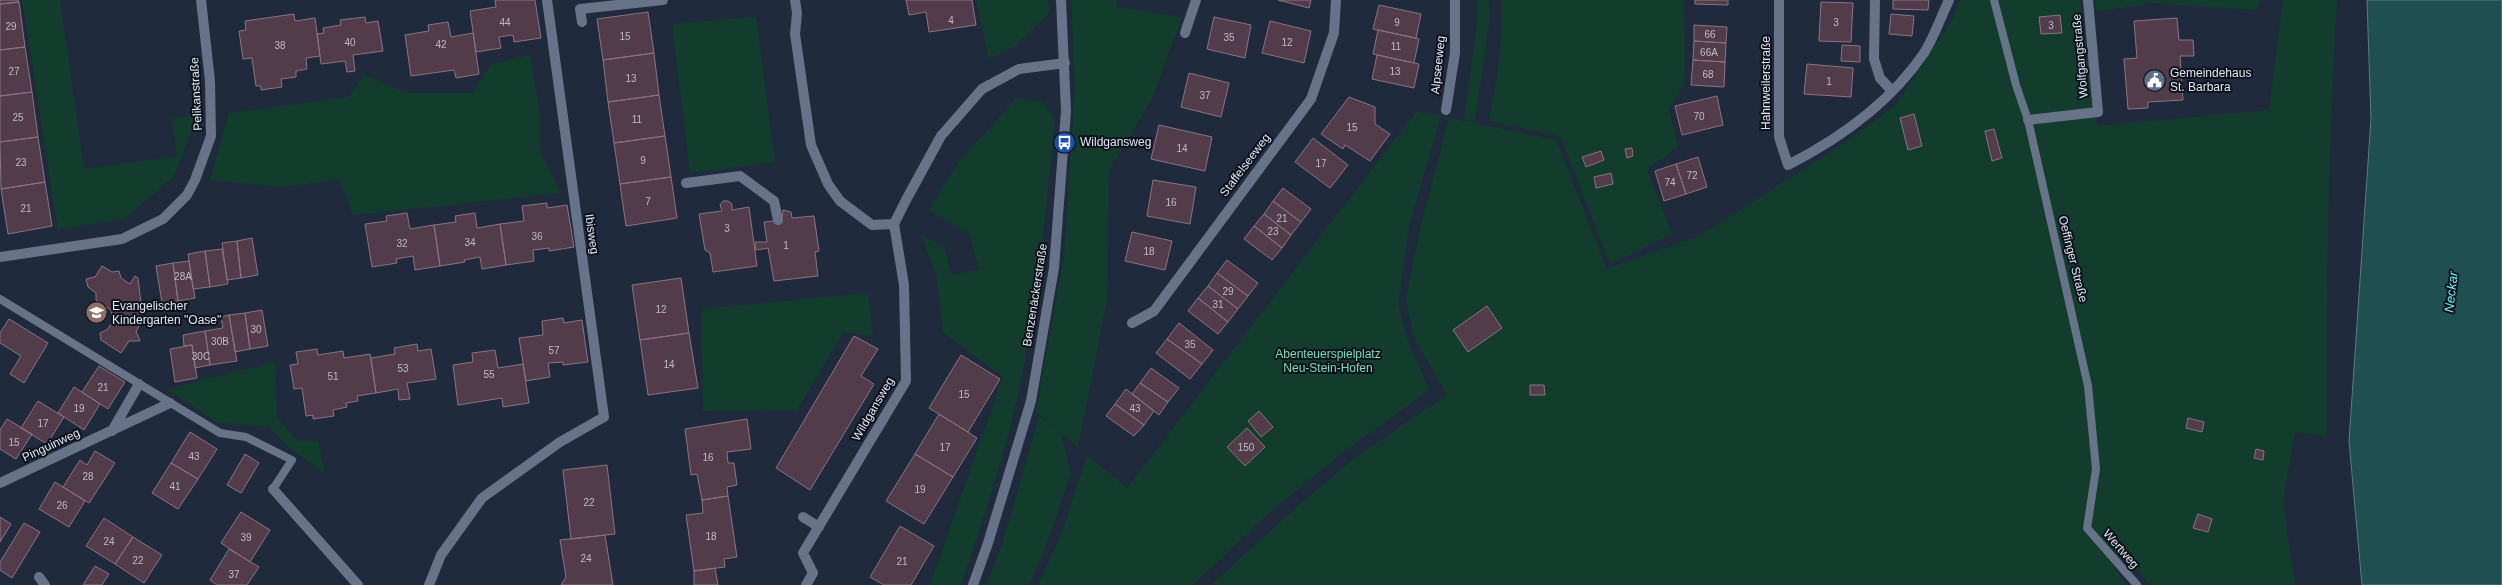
<svg xmlns="http://www.w3.org/2000/svg" width="2502" height="585" viewBox="0 0 2502 585" font-family="Helvetica,sans-serif">
	<style>
		.green { fill: #123d2d }
		.water { fill: #1f4f51; stroke: #597c82 }
		.building { fill: #523c4a; stroke: #8c7383 }
		.lines { fill: none; stroke-linecap: round; stroke-linejoin: round }
		.lane { stroke: #677389; stroke-width: 8 }
		.street { stroke: #677389; stroke-width: 10 }
		.secondary { stroke: #677389; stroke-width: 10 }
		.labels { text-anchor: middle; dominant-baseline: central; stroke-width: 4; stroke-linejoin: round; paint-order: stroke }
		.number-label { font-size: 10px; fill: #bcbcc9 }
		.street-label { font-size: 12px; fill: #dfe6f3; stroke: #0e131b }
		.poi-label { font-size: 12px; fill: #dfe6f3; stroke: #0e131b; text-anchor: start }
		.park-label { font-size: 12px; fill: #75deb3; stroke: #0e131b }
		.water-label { font-size: 13px; font-style: italic; fill: #70f5fb; stroke: #0e131b }
	</style>
	<rect width="100%" height="100%" fill="#202a3d"/>
	<!-- green -->
	<path class="green" d="M22,0H60L84,169L177,156L172,119L198,114L174,176L126,218L58,230Z
		M976,0H1048L1050,12L1015,46L989,59Z
		M1071,0H1116L1117,7L1182,17L1152,99L1109,171L1107,300L1078,447L1036,412L1064,257L1075,86Z
		M1477,0H1489L1490,18L1475,121L1464,119L1478,16Z
		M1501,0H1684L1685,82L1669,109L1678,147L1647,169L1672,234L1610,264L1560,136L1489,121C1496,82 1504,41 1501,0Z
		M1960,0H2080L2097,126L2269,110L2283,0H2337C2328,146 2326,291 2327,437L2295,432L2283,501L2295,585H2150L2128,559L2114,569L2127,585H1211L1301,503L1356,457L1447,395L1414,338L1406,299L1420,229L1449,118L1556,140L1607,269L1701,235L1841,145L1896,105L1952,20Z
		M2095,0H2259L2257,10L2152,3L2096,12Z
		M756,17L775,162L690,173L672,24Z
		M530,55L540,113V150L561,193L353,215L339,179L282,187L210,180L229,113L349,97L364,75L407,93H473L491,64Z
		M1015,99L1042,101L1055,119C1046,208 1038,298 1020,385C1006,453 983,519 961,585H930L1003,377L943,332L936,274L921,235L944,247L952,275L979,269L969,234L928,210L959,162Z
		M1416,112L1441,116L1409,227L1398,304L1409,344L1429,390L1341,454L1269,513L1193,585H1038L1063,530L1087,455L1127,488Z
		M868,293L873,336L844,332L797,410L703,411L701,309Z
		M275,362L277,417L297,441H318L325,474L292,450L268,426L218,423L167,389Z
		M1039,416L1061,433L1071,474L1046,546L1029,585H986L1002,545Z"/>
	<!-- water -->
	<path class="water" d="M2367,0H2502V585H2362L2349,441L2371,119Z"/>
	<!-- building -->
	<path class="building" d="M0,0H18L19,2L0,4Z
		M495,0H535L541,38L514,42L513,35L499,37L501,48L476,52L470,11L496,7Z
		M906,0H972L976,25L929,32L926,12L909,15Z
		M1278,0H1311L1309,8Z
		M1695,0H1728V5L1695,4Z
		M1893,0H1929L1928,10L1893,9Z
		M19,2L25,47L0,50V4Z
		M1821,2L1853,3L1851,42L1819,41Z
		M1379,5L1421,14L1416,38L1373,29Z
		M648,12L654,53L603,60L597,19Z
		M294,14L295,21L315,18L320,56L306,58L307,69L296,71V77L281,79L282,87L261,90V86H256L252,58L243,59L239,31L246,30L245,21Z
		M1891,14L1914,16L1912,36L1889,34Z
		M2060,15L2062,33L2041,34L2039,17Z
		M365,17L366,23L378,21L383,51L353,55L355,71L347,72L345,61L321,64L317,34L324,33L323,28L341,25L340,20Z
		M1214,17L1251,25L1245,58L1207,49Z
		M2177,18L2179,40H2193L2194,56H2180L2183,100L2148,102V108L2128,109L2124,59L2137,58L2134,21Z
		M1270,21L1311,31L1304,63L1262,53Z
		M448,22L451,37L473,33L479,74L456,78L454,70L411,76L405,35L429,31L428,25Z
		M1694,25L1727,27L1726,43L1694,41Z
		M1378,30L1419,39L1414,63L1373,54Z
		M1694,41L1726,43L1725,62L1693,60Z
		M1842,45L1860,46V62L1841,61Z
		M25,47L32,92L0,96V50Z
		M654,53L659,95L608,102L603,60Z
		M1377,55L1419,64L1414,88L1372,79Z
		M1693,60L1725,62L1724,87L1691,85Z
		M1807,64L1853,68L1851,97L1804,94Z
		M1189,73L1229,83L1221,117L1181,107Z
		M32,92L38,137L0,142V96Z
		M659,95L665,136L614,143L608,102Z
		M1717,96L1723,125L1682,135L1675,106Z
		M1349,97L1375,107V124L1390,134L1370,161L1345,145L1343,149L1321,134Z
		M1914,114L1922,146L1908,150L1900,118Z
		M1159,125L1212,137L1205,171L1151,159Z
		M1994,129L2002,158L1992,161L1985,131Z
		M665,136L671,177L620,184L614,143Z
		M38,137L45,182L1,189L0,142Z
		M1313,138L1348,165L1330,188L1295,162Z
		M1632,148L1633,156L1627,158L1625,149Z
		M1601,151L1604,160L1586,167L1582,157Z
		M1698,157L1707,187L1686,194L1676,164Z
		M1676,164L1686,194L1664,201L1655,171Z
		M1611,173L1613,184L1596,188L1594,177Z
		M671,177L677,218L626,226L620,184Z
		M1153,180L1196,187L1190,224L1147,216Z
		M45,182L52,226L8,234L1,189Z
		M1283,188L1311,209L1301,222L1273,201Z
		M723,201H728L732,204V210L749,207L757,266L713,272L710,253L705,250L699,214L722,211L720,205Z
		M1273,201L1301,222L1291,235L1264,214Z
		M547,203V208L567,205L574,247L549,251V248L533,250L534,261L506,265L500,224L524,221L522,206Z
		M783,210L791,212L792,218L814,216L819,251L815,252L818,276L774,281L768,248L756,250L755,242H767L764,222L782,220Z
		M407,213L410,229L434,225L440,266L415,270L413,256L396,259L397,263L372,267L365,224L387,221L386,216Z
		M475,213L477,228L500,224L506,265L482,269L480,257L464,260L465,262L440,266L434,225L456,222L455,216Z
		M1264,214L1291,235L1282,248L1254,226Z
		M1254,226L1282,248L1272,260L1244,239Z
		M1132,232L1172,241L1165,270L1125,261Z
		M252,238L258,275L241,278L237,241Z
		M237,241L241,278L227,280L222,243Z
		M222,249L228,284L210,287L205,251Z
		M205,251L210,287L193,289L188,254Z
		M1227,260L1258,283L1248,296L1217,273Z
		M189,261L195,298L178,301L173,263Z
		M173,263L178,301L162,303L156,266Z
		M102,266L112,272L119,271L121,278L130,284L135,276L138,278L143,320L136,331L140,341H129L121,353L101,340L100,333L108,329L113,321L111,310L96,300V293L88,287L86,279L95,277Z
		M1217,273L1248,296L1238,309L1208,286Z
		M681,278L689,333L640,340L632,285Z
		M1208,286L1238,309L1228,322L1198,298Z
		M1198,298L1228,322L1218,334L1188,311Z
		M1487,306L1502,328L1468,352L1453,330Z
		M262,310L268,346L250,349L245,313Z
		M245,313L250,349L235,352L229,315Z
		M229,315L237,361L210,365L205,331L223,328L221,317Z
		M563,318L564,323L582,320L588,362L563,365V362L548,363L550,377L526,381L519,338L543,335L542,321Z
		M9,319L48,343L24,383L10,374L21,356L0,343V333Z
		M1179,323L1213,350L1202,364L1167,339Z
		M205,331L210,365L195,368L192,345L184,346L183,335Z
		M689,333L698,388L648,395L640,340Z
		M854,336L878,349L861,376L874,384L810,490L776,468Z
		M1167,339L1202,364L1190,379L1156,353Z
		M417,344L418,351L431,349L436,379L407,383L410,399L399,400L398,389L376,393L371,358L395,354L394,348Z
		M192,345L197,378L175,382L170,349Z
		M317,349L318,355L343,351L344,358L370,354L376,393L357,396L358,401L346,403L347,407L333,410L334,416L313,419V415L306,416L302,388L294,389L290,365L298,364L296,352Z
		M495,350L498,368L523,364L529,403L503,407L502,398L458,405L453,365L473,362L472,353Z
		M961,355L1000,379L968,432L929,408Z
		M99,366L125,382L108,409L82,392Z
		M1151,368L1179,388L1168,402L1140,383Z
		M1140,383L1168,402L1159,415L1132,394Z
		M1530,385H1544L1545,395H1530Z
		M74,387L100,404L84,430L58,413Z
		M1126,389L1154,411L1144,425L1115,404Z
		M38,401L64,417L47,444L21,428Z
		M1115,404L1144,425L1134,436L1106,416Z
		M1259,411L1273,427L1261,437L1248,421Z
		M939,414L977,438L953,477L915,454Z
		M2188,418L2204,422L2202,432L2186,428Z
		M7,419L32,434L16,459L0,449V430Z
		M747,419L751,449L727,452L728,463H734L737,485L727,487L728,496L702,500L697,474L691,475L685,429Z
		M1247,428L1265,447L1245,466L1227,447Z
		M190,432L217,449L198,479L171,463Z
		M2256,449L2264,451L2263,460L2254,458Z
		M95,451L115,463L89,503L63,487L80,460L87,465Z
		M245,454L259,463L241,493L227,485Z
		M915,454L953,477L924,524L886,501Z
		M171,463L198,479L178,509L152,493Z
		M607,465L615,534L571,539L563,470Z
		M55,482L85,501L69,527L39,509Z
		M728,496L737,557L724,559L725,567L694,571L686,515L703,513L702,500Z
		M241,512L270,530L250,562L221,543Z
		M2198,514L2212,519L2208,532L2193,528Z
		M0,517L11,524L0,542Z
		M104,518L133,537L115,564L86,546Z
		M24,523L40,532L12,578L0,570V562Z
		M900,526L934,546L911,585H884L870,577Z
		M605,535L613,585H561L566,577L560,540Z
		M133,537L162,555L144,583L115,564Z
		M229,549L259,567L247,585H217L210,580Z
		M95,566L109,574L102,585H83Z
		M715,568L718,585H694V571Z"/>
	<g class="lines">
		<!-- lane -->
		<path class="lane" d="M1994,0L2016,85L2028,120L2088,386L2096,469L2087,528L2137,585
			M0,299L220,433L246,437L292,460L273,489"/>
		<!-- street -->
		<path class="street" d="M795,0L797,13L795,34L811,145L828,184L840,201L872,225L894,224
			M1779,0V137L1788,165C1841,138 1890,103 1924,53C1934,37 1941,17 1949,0
			M1875,0L1874,59L1880,78L1892,91
			M582,22L580,9L663,0
			M1185,33L1196,0
			M1446,110L1455,53V0
			M2028,120L2098,112L2088,0
			M686,183L740,176L774,201L778,220
			M0,257L122,239L163,219L187,195L195,180L211,136L210,81L201,0
			M1132,323L1154,311L1311,99L1334,33L1336,0
			M112,431L139,384
			M0,483L170,403
			M273,489L358,585
			M803,517L819,527
			M39,577L45,585
			M429,585L441,555L482,498L560,442L604,417L547,0
			M806,585L813,573L803,553L906,381L904,285L894,224L906,200L941,136L982,89L1019,69L1065,63"/>
		<!-- secondary -->
		<path class="secondary" d="M973,585L988,543L1031,401L1054,268L1066,111L1061,0"/>
	</g>
	<!-- icons -->
	<defs>
		<symbol id="civic-disc" viewBox="-11 -11 22 22"><circle r="9.5" fill="#5c6f8a" stroke="#0e131b"/><path d="M-.6-6.5H3V-4.5H.6V-3L4-1V1h2V6H-6V1h2V-1L-.6-3ZM-1.2 2.5V6h2.4V2.5Z" fill="#fff"/></symbol>
		<symbol id="bus-disc" viewBox="-11 -11 22 22"><circle r="9.5" fill="#1a4fb4" stroke="#0e131b"/><path d="M-5-6H5V4H4V6H2V4H-2V6H-4V4H-5ZM-3.5-4V0h7V-4ZM-3.5 1.2v1.5H-2V1.2ZM2 1.2v1.5H3.5V1.2Z" fill="#fff"/></symbol>
		<symbol id="school-disc" viewBox="-11 -11 22 22"><circle r="9.5" fill="#8d6e63" stroke="#0e131b"/><path d="M0-5L7-2L0 1L-7-2ZM-4 1L0 2.5L4 1V4Q0 6-4 4Z" fill="#fff"/></symbol>
	</defs>
	<g fill-rule="evenodd">
		<use href="#civic-disc" x="2142" y="68" width="25" height="25"/>
		<use href="#bus-disc" x="1052" y="130" width="25" height="25"/>
		<use href="#school-disc" x="84" y="300" width="25" height="25"/>
	</g>
	<g class="labels">
		<!-- number labels -->
		<g class="number-label">
			<text x="951" y="20">4</text>
			<text x="505" y="22">44</text>
			<text x="1397" y="22">9</text>
			<text x="1836" y="22">3</text>
			<text x="2051" y="25">3</text>
			<text x="11" y="26">29</text>
			<text x="1710" y="34">66</text>
			<text x="625" y="36">15</text>
			<text x="1229" y="37">35</text>
			<text x="350" y="42">40</text>
			<text x="1287" y="42">12</text>
			<text x="441" y="44">42</text>
			<text x="280" y="45">38</text>
			<text x="1396" y="46">11</text>
			<text x="1709" y="52">66A</text>
			<text x="14" y="71">27</text>
			<text x="1395" y="71">13</text>
			<text x="1708" y="74">68</text>
			<text x="631" y="78">13</text>
			<text x="1829" y="81">1</text>
			<text x="1205" y="95">37</text>
			<text x="1699" y="116">70</text>
			<text x="18" y="117">25</text>
			<text x="637" y="119">11</text>
			<text x="1352" y="127">15</text>
			<text x="1182" y="148">14</text>
			<text x="643" y="160">9</text>
			<text x="21" y="162">23</text>
			<text x="1321" y="163">17</text>
			<text x="1692" y="175">72</text>
			<text x="1670" y="182">74</text>
			<text x="648" y="201">7</text>
			<text x="1171" y="202">16</text>
			<text x="26" y="208">21</text>
			<text x="1282" y="218">21</text>
			<text x="727" y="228">3</text>
			<text x="1273" y="231">23</text>
			<text x="537" y="236">36</text>
			<text x="470" y="242">34</text>
			<text x="402" y="243">32</text>
			<text x="786" y="245">1</text>
			<text x="1149" y="251">18</text>
			<text x="183" y="276">28A</text>
			<text x="1228" y="291">29</text>
			<text x="1218" y="304">31</text>
			<text x="661" y="309">12</text>
			<text x="256" y="329">30</text>
			<text x="220" y="341">30B</text>
			<text x="1190" y="344">35</text>
			<text x="554" y="350">57</text>
			<text x="201" y="356">30C</text>
			<text x="669" y="364">14</text>
			<text x="403" y="368">53</text>
			<text x="489" y="374">55</text>
			<text x="333" y="376">51</text>
			<text x="103" y="387">21</text>
			<text x="964" y="394">15</text>
			<text x="79" y="408">19</text>
			<text x="1135" y="408">43</text>
			<text x="43" y="423">17</text>
			<text x="14" y="442">15</text>
			<text x="945" y="447">17</text>
			<text x="1246" y="447">150</text>
			<text x="194" y="456">43</text>
			<text x="708" y="457">16</text>
			<text x="88" y="476">28</text>
			<text x="175" y="486">41</text>
			<text x="920" y="489">19</text>
			<text x="589" y="502">22</text>
			<text x="62" y="505">26</text>
			<text x="711" y="536">18</text>
			<text x="246" y="537">39</text>
			<text x="109" y="541">24</text>
			<text x="586" y="558">24</text>
			<text x="138" y="560">22</text>
			<text x="902" y="561">21</text>
			<text x="234" y="574">37</text>
		</g>
		<!-- street labels -->
		<g class="street-label">
			<text transform="translate(2080 56) rotate(-95)">Wolfgangstraße</text>
			<text transform="translate(1438 65) rotate(-84)">Alpseeweg</text>
			<text transform="translate(1766 83) rotate(-90)">Hahnweilerstraße</text>
			<text transform="translate(196 94) rotate(-93)">Pelikanstraße</text>
			<text transform="translate(1245 165) rotate(-53)">Staffelseeweg</text>
			<text transform="translate(592 234) rotate(82)">Ibisweg</text>
			<text transform="translate(2073 259) rotate(76)">Oeffinger Straße</text>
			<text transform="translate(1035 295) rotate(-81)">Benzenäckerstraße</text>
			<text transform="translate(873 409) rotate(-60)">Wildgansweg</text>
			<text transform="translate(51 445) rotate(-25)">Pinguinweg</text>
			<text transform="translate(2121 549) rotate(49)">Wertweg</text>
		</g>
		<!-- poi labels -->
		<g class="poi-label">
			<text x="2170" y="73">Gemeindehaus<tspan x="2170" dy="14">St. Barbara</tspan></text>
			<text x="1080" y="142">Wildgansweg</text>
			<text x="112" y="306">Evangelischer<tspan x="112" dy="14">Kindergarten "Oase"</tspan></text>
		</g>
		<!-- park labels -->
		<g class="park-label">
			<text x="1328" y="354">Abenteuerspielplatz<tspan x="1328" dy="14">Neu-Stein-Hofen</tspan></text>
		</g>
		<!-- water labels -->
		<g class="water-label">
			<text transform="translate(2451 292) rotate(-84)">Neckar</text>
		</g>
	</g>
</svg>
